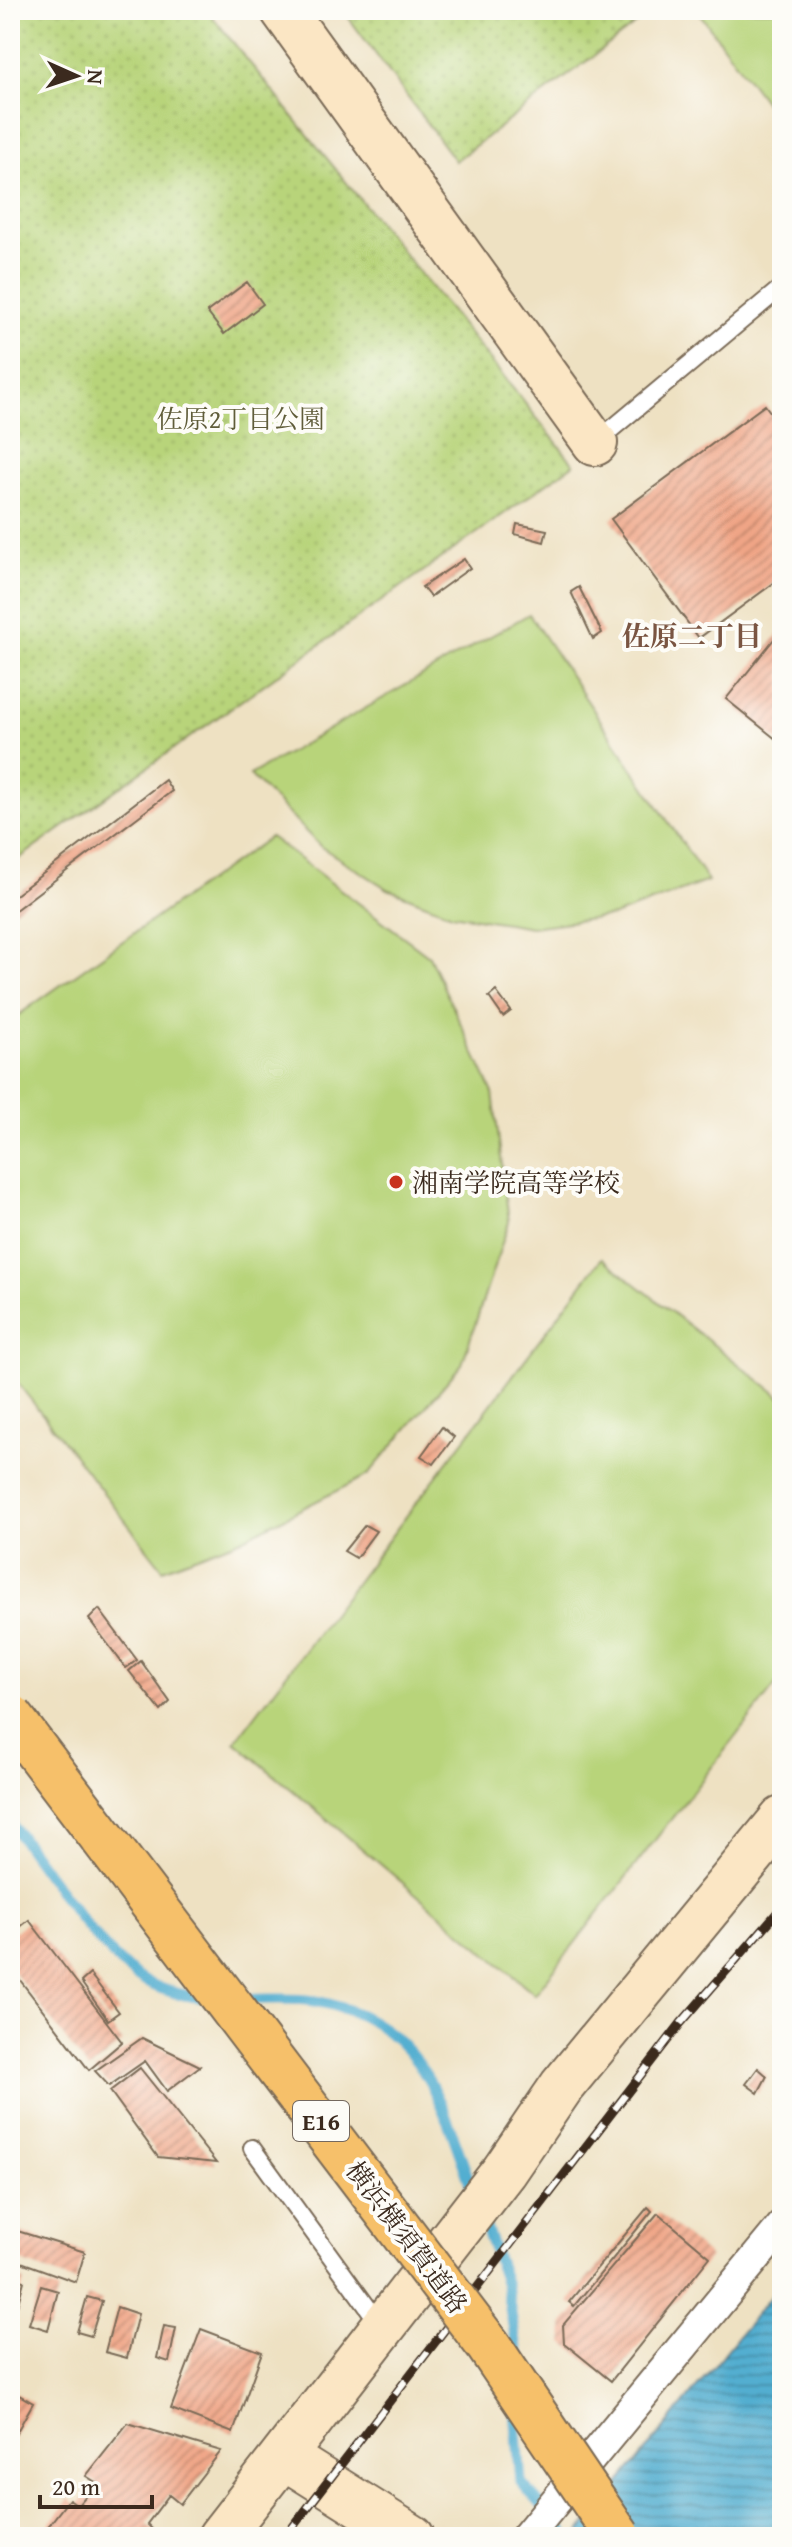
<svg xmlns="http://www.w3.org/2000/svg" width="792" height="2547" viewBox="0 0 792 2547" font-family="'Gentium Book Plus','Noto Serif JP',serif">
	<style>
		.grass { fill: #b8d47a; stroke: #7a7f4c; stroke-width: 2 }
		.park { fill: url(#park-dots); stroke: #7a7f4c; stroke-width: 2 }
		.water { fill: url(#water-rules); stroke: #466c77; stroke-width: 2 }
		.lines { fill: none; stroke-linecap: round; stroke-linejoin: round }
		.stream { stroke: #52aed0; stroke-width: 11 }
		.building { fill: url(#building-hatch) }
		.lane-casing { stroke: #7a6a57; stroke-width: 20 }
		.street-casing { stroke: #7a6a57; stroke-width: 34 }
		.secondary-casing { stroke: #7a6a57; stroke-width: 48 }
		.lane { stroke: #fff; stroke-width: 16 }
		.street { stroke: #fff; stroke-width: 30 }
		.secondary { stroke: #fbe6c4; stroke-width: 44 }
		.rail-casing { stroke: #3b2a1e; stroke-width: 9 }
		.rail { stroke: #fdfcf7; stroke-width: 6; stroke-dasharray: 18; stroke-linecap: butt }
		.highway-bridge-casing { stroke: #7a6a57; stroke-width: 48; stroke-linecap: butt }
		.highway-bridge { stroke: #f6c06b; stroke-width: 44 }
		.poi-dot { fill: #c8321e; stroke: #fdfcf7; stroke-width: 3 }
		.labels { text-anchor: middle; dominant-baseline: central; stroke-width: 8; stroke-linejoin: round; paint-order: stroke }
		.shield { fill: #fdfcf7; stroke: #75695f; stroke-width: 2 }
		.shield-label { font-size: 24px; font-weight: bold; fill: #3b2a1e }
		.park-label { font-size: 26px; fill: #605d3a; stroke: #fdfcf7 }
		.poi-label { font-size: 26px; fill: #3b2a1e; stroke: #fdfcf7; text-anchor: start }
		.street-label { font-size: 26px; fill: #3b2a1e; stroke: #fdfcf7 }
		.neighbourhood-label { font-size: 28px; font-weight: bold; fill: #7a5542; stroke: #fdfcf7 }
	</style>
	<defs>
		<pattern id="park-dots" width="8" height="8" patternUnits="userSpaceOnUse" patternTransform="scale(2)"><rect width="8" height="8" fill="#b8d47a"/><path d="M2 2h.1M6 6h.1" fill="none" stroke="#9fb669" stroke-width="1.8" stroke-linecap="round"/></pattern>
		<pattern id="water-rules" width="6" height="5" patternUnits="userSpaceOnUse" patternTransform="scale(2)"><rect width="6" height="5" fill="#52aed0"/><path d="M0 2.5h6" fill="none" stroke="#458ea8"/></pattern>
		<pattern id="building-hatch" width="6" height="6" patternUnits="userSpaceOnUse" patternTransform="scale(2)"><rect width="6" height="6" fill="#f0a586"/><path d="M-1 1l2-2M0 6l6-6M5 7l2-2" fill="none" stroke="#c4876d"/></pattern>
	</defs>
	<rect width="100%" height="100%" fill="#fdfcf7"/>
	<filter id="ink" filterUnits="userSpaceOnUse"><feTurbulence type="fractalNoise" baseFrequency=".0125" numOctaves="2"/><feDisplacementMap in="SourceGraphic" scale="16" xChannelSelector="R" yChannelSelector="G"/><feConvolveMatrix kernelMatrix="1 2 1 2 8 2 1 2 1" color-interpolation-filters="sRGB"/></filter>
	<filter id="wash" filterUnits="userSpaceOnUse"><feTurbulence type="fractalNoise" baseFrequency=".006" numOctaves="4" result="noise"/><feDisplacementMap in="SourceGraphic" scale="32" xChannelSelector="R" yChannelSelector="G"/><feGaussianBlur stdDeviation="1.8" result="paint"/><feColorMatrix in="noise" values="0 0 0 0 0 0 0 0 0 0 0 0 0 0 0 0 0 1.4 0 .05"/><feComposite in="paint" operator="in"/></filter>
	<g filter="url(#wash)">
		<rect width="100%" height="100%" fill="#eee1c2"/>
		<!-- grass -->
		<path class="grass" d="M697,10H782V125Z
			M529,614L708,881L614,916L531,927L452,914L388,889L321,847L250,775Z
			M270,837L429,956L493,1093L509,1222L462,1364L368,1475L242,1539L163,1569L10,1373V1021Z
			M602,1258L782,1398V1677L535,1994L235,1742Z"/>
		<!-- park -->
		<path class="park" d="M10,10H207L574,464L10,865Z
			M343,10H654L455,161Z"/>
		<!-- water -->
		<path class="water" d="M782,2282V2521L768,2537H576Z"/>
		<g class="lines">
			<!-- stream -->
			<path class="stream" d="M10,1823C43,1865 102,1960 148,1983C167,1992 188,1997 208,1998
				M242,1999C265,2000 292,1997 315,2001C423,2021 441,2102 473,2192
				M482,2216L506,2285L520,2365
				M515,2410L521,2482L568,2537"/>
		</g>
		<g id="blocks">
			<!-- building -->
			<path class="building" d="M247,282L263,304L224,334L207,312Z
				M765,405L782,428V577L699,638L611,519Z
				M517,524L547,530L544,542L515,534Z
				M464,559L470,568L430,597L422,587Z
				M579,587L602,633L593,639L571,592Z
				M782,629V744L726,699Z
				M165,780L172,791L10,914V899Z
				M496,991L511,1011L503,1017L489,997Z
				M442,1427L454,1437L434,1464L421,1456Z
				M365,1525L376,1531L356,1558L344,1551Z
				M99,1609L137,1660L126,1668L89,1619Z
				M141,1661L170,1702L161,1711L129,1671Z
				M29,1920L122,2042L89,2070L10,1967V1935Z
				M90,1974L119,2012L108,2020L81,1982Z
				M142,2038L200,2066L167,2091L145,2061L109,2086L95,2071Z
				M140,2068L216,2163L158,2157L110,2091Z
				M758,2068L767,2076L758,2093L746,2084Z
				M648,2207L652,2211L574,2306L569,2302Z
				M658,2213L710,2257L611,2381L564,2343L563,2325Z
				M11,2229L85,2252L76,2282L10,2258Z
				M10,2277L24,2281L14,2318L10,2317Z
				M41,2286L58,2291L48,2330L29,2324Z
				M87,2297L102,2301L91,2336L77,2332Z
				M117,2307L138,2314L127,2358L105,2352Z
				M164,2326L176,2328L169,2362L157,2358Z
				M201,2329L262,2352L233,2433L171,2409Z
				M10,2390L33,2403L10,2444Z
				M128,2423L221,2451L180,2504L169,2495L147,2524L156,2533L153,2537H40L69,2499L78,2505L97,2483L86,2476Z"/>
		</g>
	</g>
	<g filter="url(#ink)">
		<use href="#blocks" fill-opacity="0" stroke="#7a6a57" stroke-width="2"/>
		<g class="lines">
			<defs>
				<path id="lane" d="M596,442L782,287
					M252,2148L382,2327"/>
				<path id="street" d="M526,2537L782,2226"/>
				<path id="secondary" d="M283,10L595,443
					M283,2456L504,2171L562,2086L782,1819
					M220,2537L283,2456L412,2537"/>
			</defs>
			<!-- lane casing -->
			<use href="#lane" class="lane-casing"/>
			<!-- street casing -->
			<use href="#street" class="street-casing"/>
			<!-- secondary casing -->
			<use href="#secondary" class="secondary-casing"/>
			<!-- lane -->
			<use href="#lane" class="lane"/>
			<!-- street -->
			<use href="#street" class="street"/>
			<!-- secondary -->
			<use href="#secondary" class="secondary"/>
			<defs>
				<path id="rail" d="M285,2537L681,2023L782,1907"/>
			</defs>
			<!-- rail casing -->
			<use href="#rail" class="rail-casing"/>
			<!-- rail -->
			<use href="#rail" class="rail"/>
			<defs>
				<path id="highway-bridge" d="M10,1716L488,2345L618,2537"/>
			</defs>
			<!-- highway-bridge casing -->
			<use href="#highway-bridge" class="highway-bridge-casing"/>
			<!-- highway-bridge -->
			<use href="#highway-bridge" class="highway-bridge"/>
		</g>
	</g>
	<!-- markers -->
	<circle class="poi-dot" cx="396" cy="1182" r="8"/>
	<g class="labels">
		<!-- shield labels -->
		<rect class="shield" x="293" y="2101" width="56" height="40" rx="6"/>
		<g class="shield-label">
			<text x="321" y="2121">E16</text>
		</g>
		<!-- park labels -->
		<g class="park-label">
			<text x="241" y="418">佐原2丁目公園</text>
		</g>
		<!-- poi labels -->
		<g class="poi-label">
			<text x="412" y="1182">湘南学院高等学校</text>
		</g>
		<!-- street labels -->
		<g class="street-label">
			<text transform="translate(407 2237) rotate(53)">横浜横須賀道路</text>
		</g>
		<!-- neighbourhood labels -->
		<g class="neighbourhood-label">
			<text x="692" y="635">佐原二丁目</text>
		</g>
	</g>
	<!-- margin -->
	<rect width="792" height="2547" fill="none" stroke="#fdfcf7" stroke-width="40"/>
	<!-- north arrow -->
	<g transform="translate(76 76) rotate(93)" stroke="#fdfcf7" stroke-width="6" paint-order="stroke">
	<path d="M0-6L14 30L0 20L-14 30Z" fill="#3b2a1e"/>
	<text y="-12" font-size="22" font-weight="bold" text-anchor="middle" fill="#3b2a1e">N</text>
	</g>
	<!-- scale -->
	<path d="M40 2495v12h112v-12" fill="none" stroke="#3b2a1e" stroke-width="4"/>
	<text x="52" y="2495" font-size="24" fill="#3b2a1e" stroke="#fdfcf7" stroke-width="6" paint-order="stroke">20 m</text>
</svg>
